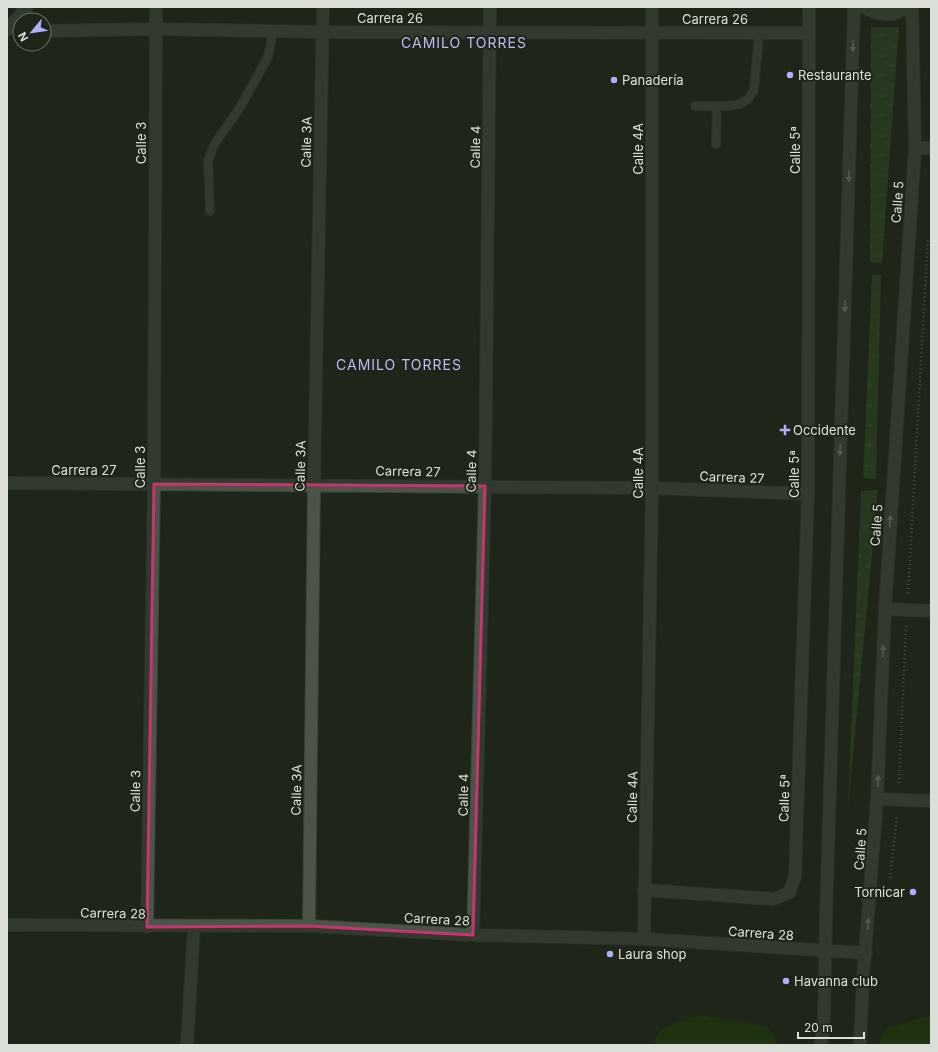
<svg xmlns="http://www.w3.org/2000/svg" width="938" height="1052" viewBox="0 0 938 1052" font-family="Inter,sans-serif">
	<style>
		.grass { fill: url(#grass-tufts) }
		.lines { fill: none; stroke-linecap: round; stroke-linejoin: round }
		.river { stroke: #214104; stroke-width: 39 }
		.service-casing { stroke: #3a4037; stroke-width: 10 }
		.minor-casing { stroke: #3a4037; stroke-width: 14 }
		.secondary-casing { stroke: #3a4037; stroke-width: 14 }
		.path { stroke: #737a6f; stroke-width: 2.5; stroke-dasharray: 1 3; stroke-linecap: butt }
		.service { stroke: #4b5446; stroke-width: 8 }
		.minor { stroke: #4b5446; stroke-width: 12 }
		.secondary { stroke: #4b5446; stroke-width: 12 }
		.oneway { fill: #929a8e }
		.marked { fill: none; stroke: #c6366e; stroke-width: 3; stroke-linejoin: round }
		.poi-dot { fill: #afaefa; stroke: #1d2619; stroke-width: 1.5 }
		.labels { text-anchor: middle; dominant-baseline: central; stroke-width: 4; stroke-linejoin: round; paint-order: stroke }
		.street-label { font-size: 13px; fill: #dae0d7; stroke: #1d2619 }
		.poi-label { font-size: 13px; fill: #dae0d7; stroke: #1d2619; text-anchor: start }
		.neighbourhood-label { font-size: 14px; letter-spacing: 1px; fill: #bcbcf5; stroke: #1d2619 }
	</style>
	<defs>
		<pattern id="grass-tufts" width="24" height="20" patternUnits="userSpaceOnUse"><rect width="24" height="20" fill="#364c28"/><path d="M3 7l-1-3M5 7V3M7 7l1-3M15 17l-1-3M17 17v-4M19 17l1-3" fill="none" stroke="#526646"/></pattern>
	</defs>
	<rect width="100%" height="100%" fill="#1d2619"/>
	<!-- grass -->
	<path class="grass" d="M871,27H899L882,263H870Z
		M872,275H881L876,479L863,478Z
		M878,490L848,807L861,491Z"/>
	<g class="lines">
		<!-- river -->
		<path class="river" d="M674,1045L701,1035L757,1045
			M899,1045L931,1035"/>
		<defs>
			<path id="service" d="M695,106H728L740,104L748,99L754,90L759,33
				M716,144L717,106
				M210,211L208,161L214,145L241,106L268,57L273,31"/>
			<path id="minor" d="M7,30L27,7
				M44,31L156,29L322,32L809,33
				M915,148H931
				M7,483L652,488L808,494
				M885,609L931,611
				M877,799L931,801
				M644,890L773,899L789,893L795,877L808,494L809,7
				M7,925L309,926L473,935L644,939L866,953
				M309,926L314,484L323,7
				M147,927L154,484L156,7
				M473,935L485,486L490,7
				M644,939L652,488V7
				M187,1045L194,927"/>
			<path id="secondary" d="M864,7C876,15 894,18 906,7
				M821,1045L824,1017L826,916L854,7
				M860,1045L863,977L877,799L885,609L915,148L912,7"/>
		</defs>
		<!-- service casing -->
		<use href="#service" class="service-casing"/>
		<!-- minor casing -->
		<use href="#minor" class="minor-casing"/>
		<!-- secondary casing -->
		<use href="#secondary" class="secondary-casing"/>
		<!-- path -->
		<path class="path" d="M908,593L928,238
			M899,783L906,626
			M890,878L897,815"/>
		<!-- service -->
		<use href="#service" class="service"/>
		<!-- minor -->
		<use href="#minor" class="minor"/>
		<!-- secondary -->
		<use href="#secondary" class="secondary"/>
	</g>
	<!-- one-way arrows -->
	<defs><path id="oneway-solid" d="M-6-.8H1V-3.2L6.5 0L1 3.2V.8H-6Z"/></defs>
	<g class="oneway">
		<use href="#oneway-solid" transform="translate(853 46) rotate(92)"/>
		<use href="#oneway-solid" transform="translate(849 176) rotate(92)"/>
		<use href="#oneway-solid" transform="translate(845 306) rotate(92)"/>
		<use href="#oneway-solid" transform="translate(840 450) rotate(92)"/>
		<use href="#oneway-solid" transform="translate(890 521) rotate(-86)"/>
		<use href="#oneway-solid" transform="translate(883 651) rotate(-88)"/>
		<use href="#oneway-solid" transform="translate(878 781) rotate(-88)"/>
		<use href="#oneway-solid" transform="translate(868 924) rotate(-86)"/>
	</g>
	<!-- marked area -->
	<path d="M0 0H938V1052H0ZM154,484L485,486L473,935L309,926L147,927Z" fill="#1d2619" fill-opacity=".55" fill-rule="evenodd"/>
	<path class="marked" d="M154,484L485,486L473,935L309,926L147,927Z"/>
	<!-- markers -->
	<g class="poi-dot">
		<circle cx="790" cy="75" r="4"/>
		<circle cx="614" cy="80" r="4"/>
		<path d="M783 424h4v4h4v4h-4v4h-4v-4h-4v-4h4z"/>
		<circle cx="913" cy="892" r="4"/>
		<circle cx="610" cy="954" r="4"/>
		<circle cx="786" cy="981" r="4"/>
	</g>
	<g class="labels">
		<!-- street labels -->
		<g class="street-label">
			<text x="390" y="18">Carrera 26</text>
			<text x="715" y="19">Carrera 26</text>
			<text transform="translate(306 142) rotate(-89)">Calle 3A</text>
			<text transform="translate(141 143) rotate(-90)">Calle 3</text>
			<text transform="translate(475 147) rotate(-89)">Calle 4</text>
			<text transform="translate(638 149) rotate(-90)">Calle 4A</text>
			<text transform="translate(795 150) rotate(-90)">Calle 5ª</text>
			<text transform="translate(897 202) rotate(-86)">Calle 5</text>
			<text transform="translate(300 466) rotate(-89)">Calle 3A</text>
			<text transform="translate(140 467) rotate(-90)">Calle 3</text>
			<text x="84" y="470">Carrera 27</text>
			<text transform="translate(408 471) rotate(1)">Carrera 27</text>
			<text transform="translate(471 471) rotate(-89)">Calle 4</text>
			<text transform="translate(638 473) rotate(-90)">Calle 4A</text>
			<text transform="translate(794 474) rotate(-90)">Calle 5ª</text>
			<text transform="translate(732 477) rotate(2)">Carrera 27</text>
			<text transform="translate(876 525) rotate(-86)">Calle 5</text>
			<text transform="translate(296 790) rotate(-89)">Calle 3A</text>
			<text transform="translate(135 791) rotate(-89)">Calle 3</text>
			<text transform="translate(463 795) rotate(-89)">Calle 4</text>
			<text transform="translate(632 797) rotate(-89)">Calle 4A</text>
			<text transform="translate(784 798) rotate(-88)">Calle 5ª</text>
			<text transform="translate(860 849) rotate(-86)">Calle 5</text>
			<text transform="translate(113 913) rotate(1)">Carrera 28</text>
			<text transform="translate(437 919) rotate(3)">Carrera 28</text>
			<text transform="translate(761 933) rotate(4)">Carrera 28</text>
		</g>
		<!-- poi labels -->
		<g class="poi-label">
			<text x="798" y="75">Restaurante</text>
			<text x="622" y="80">Panadería</text>
			<text x="793" y="430">Occidente</text>
			<text x="905" y="892" text-anchor="end">Tornicar</text>
			<text x="618" y="954">Laura shop</text>
			<text x="794" y="981">Havanna club</text>
		</g>
		<!-- neighbourhood labels -->
		<g class="neighbourhood-label">
			<text x="464" y="42">CAMILO TORRES</text>
			<text x="399" y="364">CAMILO TORRES</text>
		</g>
	</g>
	<!-- border -->
	<rect width="938" height="1052" fill="none" stroke="#dae0d7" stroke-width="16"/>
	<!-- north arrow -->
	<g transform="translate(32 32) rotate(241)"><circle r="19" fill="#1d2619" stroke="#697065"/>
	<path d="M0-3L7 15L0 10L-7 15Z" fill="#afaefa"/>
	<text y="-6" font-size="11" font-weight="bold" text-anchor="middle" fill="#dae0d7">N</text>
	</g>
	<!-- scale -->
	<path d="M798 1032v6h66v-6" fill="none" stroke="#dae0d7" stroke-width="2"/>
	<text x="804" y="1032" font-size="12" fill="#dae0d7" stroke="#1d2619" stroke-width="3" paint-order="stroke">20 m</text>
</svg>
